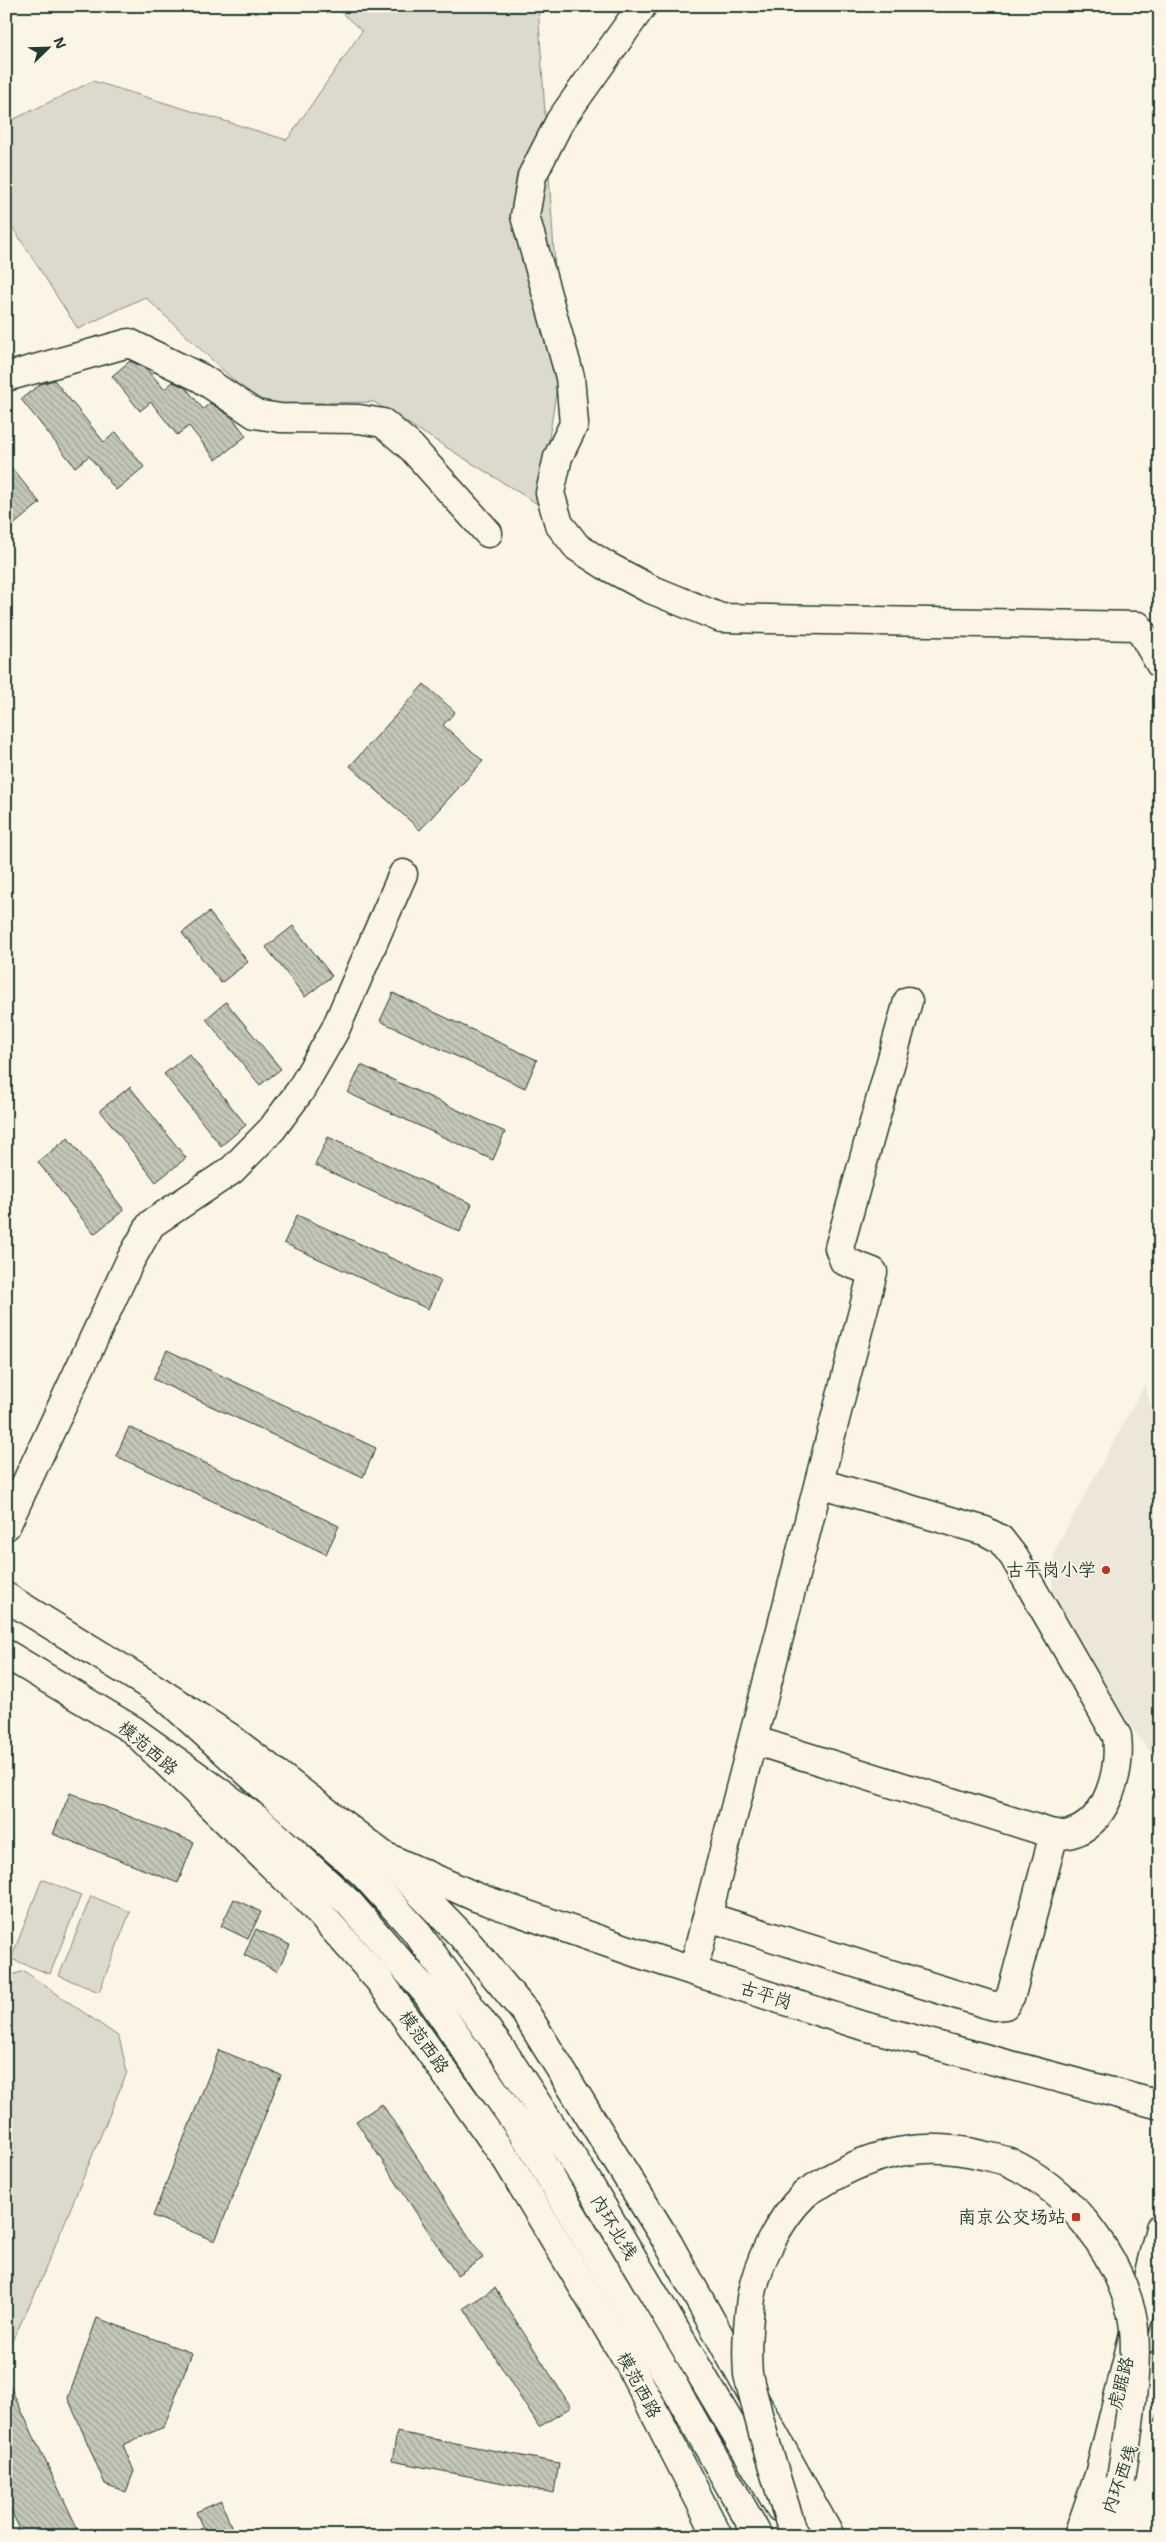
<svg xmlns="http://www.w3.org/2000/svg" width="1166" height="2542" viewBox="0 0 1166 2542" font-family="'Shantell Sans','LXGW WenKai TC',sans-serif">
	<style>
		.built { fill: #ece7d8 }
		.green { fill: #dcdacc; stroke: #7e8c80 }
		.building { fill: url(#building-back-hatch); stroke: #1f3d34 }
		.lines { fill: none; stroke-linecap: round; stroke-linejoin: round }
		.minor-casing { stroke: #1f3d34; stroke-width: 31 }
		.major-casing { stroke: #1f3d34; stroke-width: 31 }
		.highway-casing { stroke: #1f3d34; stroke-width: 31 }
		.minor { stroke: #fcf5e5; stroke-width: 28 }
		.major { stroke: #fcf5e5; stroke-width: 28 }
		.highway { stroke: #fcf5e5; stroke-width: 28 }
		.highway-bridge-casing { stroke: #1f3d34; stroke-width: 31; stroke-linecap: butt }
		.highway-bridge { stroke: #fcf5e5; stroke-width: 28 }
		.poi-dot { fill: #c8321e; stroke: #fcf5e5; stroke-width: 2 }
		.labels { text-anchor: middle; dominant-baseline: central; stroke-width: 4; stroke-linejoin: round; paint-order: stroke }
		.poi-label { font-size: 18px; fill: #1f3d34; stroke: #fcf5e5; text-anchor: end }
		.street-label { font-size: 18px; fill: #1f3d34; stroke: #fcf5e5 }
	</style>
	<defs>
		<pattern id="building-back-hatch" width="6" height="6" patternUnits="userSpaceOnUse" patternTransform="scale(1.25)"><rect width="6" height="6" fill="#c5c7b9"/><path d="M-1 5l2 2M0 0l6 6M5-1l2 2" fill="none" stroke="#9fa397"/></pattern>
	</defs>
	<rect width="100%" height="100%" fill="#fcf5e5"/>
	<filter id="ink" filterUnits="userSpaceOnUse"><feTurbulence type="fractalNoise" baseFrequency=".02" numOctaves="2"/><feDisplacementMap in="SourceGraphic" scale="10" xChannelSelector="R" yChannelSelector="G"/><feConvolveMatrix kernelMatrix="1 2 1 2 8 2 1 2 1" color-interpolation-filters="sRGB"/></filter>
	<g filter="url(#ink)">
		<!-- built -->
		<path class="built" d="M1145,1384L1160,1442V1758L1150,1751L1136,1734L1058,1611L1052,1590L1055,1550Z"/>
		<!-- green -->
		<path class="green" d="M334,6H538L561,359L539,505L374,402L259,404L145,297L78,329L6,217V123L93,81L287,140L362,31Z
			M42,1879L81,1895L50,1974L11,1959Z
			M91,1896L130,1912L99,1992L59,1976Z
			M24,1971L119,2037L127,2072L35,2294L6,2353V1977Z"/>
		<!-- building -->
		<path class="building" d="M130,361L147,369L164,389L173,382L186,388L203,409L210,403L232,417L246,436L216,460L189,426L177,435L151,402L140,411L112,376Z
			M54,380L104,442L116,432L144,467L116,490L89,456L75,467L21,399L41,384Z
			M6,461L40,503L6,531Z
			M424,684L455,712L443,725L483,761L420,830L350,766Z
			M209,912L248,962L221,983L182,933Z
			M293,926L332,976L305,997L266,947Z
			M393,993L537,1060L525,1088L380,1021Z
			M226,1002L281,1069L260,1085L206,1019Z
			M189,1054L246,1125L221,1146L164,1074Z
			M361,1065L505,1132L493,1160L348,1093Z
			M130,1087L186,1158L156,1182L100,1110Z
			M328,1137L472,1204L460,1232L315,1165Z
			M68,1138L124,1210L94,1234L38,1162Z
			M297,1215L441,1281L428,1309L284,1243Z
			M167,1350L376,1448L363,1477L153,1379Z
			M129,1427L339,1526L326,1554L116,1456Z
			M70,1793L194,1842L178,1883L53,1834Z
			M234,1899L261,1912L248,1939L221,1926Z
			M256,1929L290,1945L277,1971L244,1955Z
			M219,2050L281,2075L215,2241L153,2216Z
			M382,2104L483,2258L457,2275L356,2121Z
			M495,2288L571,2407L539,2427L464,2308Z
			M97,2318L192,2353L164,2427L123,2445L134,2471L126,2492L105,2484L68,2398Z
			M6,2378L81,2536H23L6,2500Z
			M397,2432L559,2463L554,2493L392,2461Z
			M221,2501L235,2536H206L196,2512Z"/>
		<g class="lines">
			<defs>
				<path id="minor" d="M642,6L560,121L532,176L525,216L570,377L574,424L558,457L550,493L559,524L577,547L605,565L648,588L721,618L1138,626L1160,664
					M6,377L129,343L201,378L255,414L280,418L359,419L383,423L411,447L488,533
					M6,1526L130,1261L151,1224L232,1170L272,1129L300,1091L335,1030L403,874
					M753,1740L1050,1833C1056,1834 1064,1836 1069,1834C1108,1824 1121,1771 1117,1736L1014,1557L1000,1539L985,1531L819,1483
					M384,1856L476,1897L640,1954L857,2024L1160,2105
					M708,1917L993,2006L1005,2005L1011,1995L1054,1834
					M693,1971L873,1272L844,1261L839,1248L908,1001"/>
				<path id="major" d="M6,1597L160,1692L229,1737L383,1855L463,1937L525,2012L668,2243L830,2536
					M6,1654L133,1730L308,1900L379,1980L507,2160L630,2365L718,2536
					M1078,2536L1099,2475L1160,2228
					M1145,2536L1160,2493"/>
				<path id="highway" d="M160,1692L265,1788L364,1874L415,1930L506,2056L586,2179L780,2508
					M133,1730L261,1822L349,1903L426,1992L530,2143L670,2379L758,2536
					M1099,2536L1160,2364
					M1124,2536L1160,2435"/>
			</defs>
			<!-- minor casing -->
			<use href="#minor" class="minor-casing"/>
			<!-- major casing -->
			<use href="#major" class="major-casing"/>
			<!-- highway casing -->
			<use href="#highway" class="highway-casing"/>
			<!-- minor -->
			<use href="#minor" class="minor"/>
			<!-- major -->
			<use href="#major" class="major"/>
			<!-- highway -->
			<use href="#highway" class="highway"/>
			<defs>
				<path id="highway-bridge" d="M792,2528C779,2488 766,2447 756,2406C753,2395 750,2384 748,2374C746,2350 748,2322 751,2298C757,2264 778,2220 804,2195C809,2190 818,2186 824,2182C875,2151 924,2141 982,2155C990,2157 1001,2159 1009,2162C1068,2190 1114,2248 1131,2311C1142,2354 1127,2435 1121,2480"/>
			</defs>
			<!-- highway-bridge casing -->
			<use href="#highway-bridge" class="highway-bridge-casing"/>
			<!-- highway-bridge -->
			<use href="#highway-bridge" class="highway-bridge"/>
		</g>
	</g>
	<!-- markers -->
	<g class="poi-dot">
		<circle cx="1106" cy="1570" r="5"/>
		<rect x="1071" y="2212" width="10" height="10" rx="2.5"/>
	</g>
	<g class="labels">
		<!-- poi labels -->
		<g class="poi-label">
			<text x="1096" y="1570">古平岗小学</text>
			<text x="1066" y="2217">南京公交场站</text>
		</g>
		<!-- street labels -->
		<g class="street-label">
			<text transform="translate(148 1748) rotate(41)">模范西路</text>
			<text transform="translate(766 1995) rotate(18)">古平岗</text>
			<text transform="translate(424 2042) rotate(55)">模范西路</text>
			<text transform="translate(614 2227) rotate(59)">内环北线</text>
			<text transform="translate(1121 2383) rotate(-76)">虎踞路</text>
			<text transform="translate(639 2385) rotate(62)">模范西路</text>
			<text transform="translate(1120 2479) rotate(-70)">内环西线</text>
		</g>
	</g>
	<!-- margin -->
	<rect width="1166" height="2542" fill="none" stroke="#fcf5e5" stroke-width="25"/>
	<rect x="12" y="12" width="1141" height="2517" fill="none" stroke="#1f3d34" stroke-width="2" filter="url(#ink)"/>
	<!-- north arrow -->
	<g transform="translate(48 48) rotate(67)" stroke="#fcf5e5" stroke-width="4" paint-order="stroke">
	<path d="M0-4L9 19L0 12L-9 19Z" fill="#1f3d34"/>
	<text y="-8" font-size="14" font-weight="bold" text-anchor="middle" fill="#1f3d34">N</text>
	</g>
</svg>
